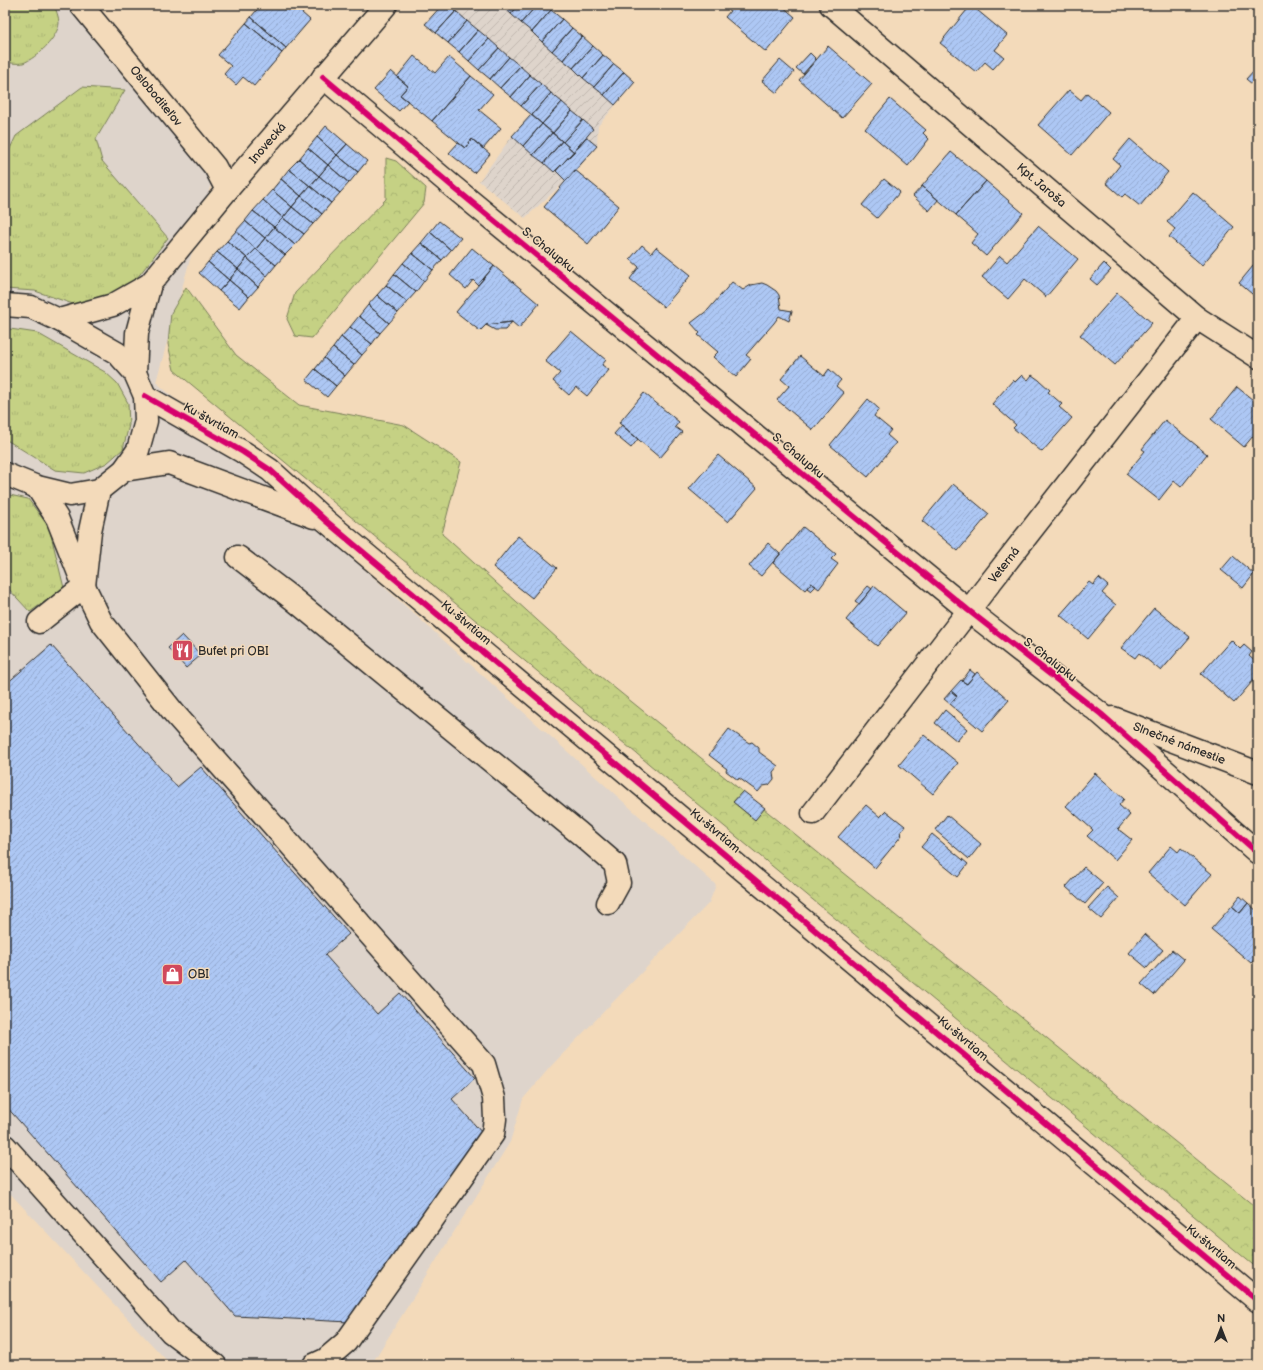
<svg xmlns="http://www.w3.org/2000/svg" width="1263" height="1370" viewBox="0 0 1263 1370" font-family="'Balsamiq Sans',sans-serif">
	<style>
		.built { fill: #ded4cb }
		.industrial { fill: url(#industrial-furrows) }
		.grass { fill: url(#grass-tufts); stroke: #787e58 }
		.forest { fill: url(#forest-crowns); stroke: #787e58 }
		.building { fill: url(#building-hatch); stroke: #2b2b2b }
		.lines { fill: none; stroke-linecap: round; stroke-linejoin: round }
		.minor-casing { stroke: #2b2b2b; stroke-width: 25 }
		.minor { stroke: #f3daba; stroke-width: 22 }
		.cycleway-casing { stroke: #f3daba; stroke-width: 8 }
		.cycleway { stroke: #d6006c; stroke-width: 6 }
		.labels { text-anchor: middle; dominant-baseline: central; stroke-width: 3; stroke-linejoin: round; paint-order: stroke }
		.street-label { font-size: 12px; fill: #2b2b2b; stroke: #f3daba }
		.poi-label { font-size: 12px; fill: #2b2b2b; stroke: #f3daba; text-anchor: start }
	</style>
	<defs>
		<pattern id="industrial-furrows" width="10" height="10" patternUnits="userSpaceOnUse"><rect width="10" height="10" fill="#ded4cb"/><path d="M-1 1l2-2M0 10L10 0M9 11l2-2" fill="none" stroke="#bfb6ae"/></pattern>
		<pattern id="grass-tufts" width="24" height="20" patternUnits="userSpaceOnUse"><rect width="24" height="20" fill="#c5d184"/><path d="M3 7l-1-3M5 7V3M7 7l1-3M15 17l-1-3M17 17v-4M19 17l1-3" fill="none" stroke="#a9b472"/></pattern>
		<pattern id="forest-crowns" width="20" height="18" patternUnits="userSpaceOnUse"><rect width="20" height="18" fill="#c5d184"/><path d="M2 6a3 3 0 1 1 6 0M12 15a3 3 0 1 1 6 0" fill="none" stroke="#a9b472"/></pattern>
		<pattern id="building-hatch" width="6" height="6" patternUnits="userSpaceOnUse"><rect width="6" height="6" fill="#adc7f4"/><path d="M-1 1l2-2M0 6l6-6M5 7l2-2" fill="none" stroke="#95abd1"/></pattern>
	</defs>
	<rect width="100%" height="100%" fill="#f3daba"/>
	<filter id="ink" filterUnits="userSpaceOnUse"><feTurbulence type="fractalNoise" baseFrequency=".025" numOctaves="2"/><feDisplacementMap in="SourceGraphic" scale="8" xChannelSelector="R" yChannelSelector="G"/><feConvolveMatrix kernelMatrix="1 2 1 2 8 2 1 2 1" color-interpolation-filters="sRGB"/></filter>
	<g filter="url(#ink)">
		<!-- built -->
		<path class="built" d="M5,5H90L217,162L156,382L716,885L709,903L551,1066L523,1099L510,1142L371,1365H171L5,1188Z"/>
		<!-- industrial -->
		<path class="industrial" d="M442,5H546L635,82L598,126L597,146L566,181L525,218L479,181L512,136L531,114L425,24Z"/>
		<!-- grass -->
		<path class="grass" d="M5,5H54C56,10 59,17 59,23C58,37 37,58 23,63C17,64 11,63 5,62Z
			M82,87L125,90L96,139L102,161L168,238L137,278L104,300L73,304L35,291L5,289V165L6,157L16,136Z
			M10,329L37,333L105,372L117,383L128,403L129,425L123,449L107,463L84,473L55,470L5,439V331Z
			M5,494L28,499L49,527L64,588L30,612L5,585Z"/>
		<!-- forest -->
		<path class="forest" d="M386,158L396,161L426,188L424,203L312,338L295,336L287,319L295,293L386,199Z
			M186,287L236,355L299,405L404,425L461,462L442,534L590,668L1258,1209V1269L174,370L168,344L171,313Z"/>
		<!-- building -->
		<path class="building" d="M261,5H293L310,20L286,48L251,17Z
			M293,5H304L299,11Z
			M442,5H450L456,11L436,33L425,24Z
			M501,5H519L511,14Z
			M519,5H537L521,23L511,14Z
			M537,5H546L551,10L532,32L521,23Z
			M735,5H781L795,17L766,52L725,17Z
			M971,5L1007,35L995,50L1004,57L993,69L985,62L976,72L940,43Z
			M551,10L562,19L542,42L532,32Z
			M456,11L467,21L448,43L436,33Z
			M251,17L286,48L282,53L246,23Z
			M562,19L572,28L552,51L542,42Z
			M467,21L478,30L459,52L448,43Z
			M246,23L282,53L254,86L243,77L236,85L224,74L231,66L218,55Z
			M572,28L582,36L563,60L552,51Z
			M478,30L489,39L469,61L459,52Z
			M582,36L593,46L573,68L563,60Z
			M489,39L499,48L479,70L469,61Z
			M593,46L603,55L583,78L573,68Z
			M828,46L872,84L842,118L799,80Z
			M499,48L509,57L490,79L479,70Z
			M810,53L816,59L803,74L796,68Z
			M603,55L614,64L594,87L583,78Z
			M414,56L435,73L449,57L471,76L432,121L400,95L408,86L397,77Z
			M509,57L520,66L500,88L490,79Z
			M780,60L794,72L777,93L762,81Z
			M614,64L624,72L604,95L594,87Z
			M520,66L530,75L511,97L500,88Z
			M1255,69L1258,72V89L1246,79Z
			M391,71L408,86L400,95L408,101L399,111L374,90Z
			M624,72L635,82L615,105L604,95Z
			M530,75L541,84L521,106L511,97Z
			M471,76L493,94L479,110L501,128L483,149L472,139L465,148L432,121Z
			M541,84L551,93L532,115L521,106Z
			M1069,90L1081,100L1087,93L1109,112L1072,155L1038,125Z
			M551,93L562,102L542,124L532,115Z
			M890,99L926,130L923,133L929,139L908,166L865,129Z
			M562,102L572,111L553,133L542,124Z
			M572,111L583,120L563,142L553,133Z
			M531,115L542,124L523,146L512,136Z
			M583,120L593,129L574,152L563,142Z
			M542,124L552,133L533,155L523,146Z
			M326,126L347,144L337,155L317,137Z
			M552,133L562,141L544,163L533,155Z
			M317,137L337,155L328,165L308,148Z
			M586,137L597,146L566,181L556,171Z
			M472,139L490,154L474,173L449,153L458,143L465,148Z
			M1130,139L1168,172L1140,206L1125,194L1122,197L1106,183L1120,165L1113,159Z
			M562,141L574,152L554,172L544,163Z
			M347,144L367,161L358,172L337,155Z
			M308,148L328,165L319,176L299,159Z
			M951,152L986,181L956,215L922,186Z
			M337,155L358,172L349,183L328,165Z
			M299,159L319,176L310,186L289,169Z
			M328,165L349,183L340,193L319,176Z
			M289,169L310,186L301,196L281,179Z
			M575,170L619,206L588,244L544,207Z
			M319,176L340,193L331,203L310,186Z
			M281,179L301,196L292,207L272,190Z
			M884,179L900,192L877,218L862,205Z
			M986,181L1023,213L986,256L971,243L978,234L956,215Z
			M310,186L331,203L322,214L301,196Z
			M922,186L938,200L929,211L913,196Z
			M272,190L292,207L283,218L263,200Z
			M1193,192L1234,227L1202,265L1169,237L1175,229L1167,222Z
			M301,196L322,214L313,224L292,207Z
			M263,200L283,218L274,227L253,211Z
			M292,207L313,224L304,234L283,218Z
			M253,211L274,227L265,238L245,221Z
			M283,218L304,234L295,245L274,227Z
			M245,221L265,238L256,249L236,231Z
			M439,221L461,238L451,250L430,232Z
			M1038,226L1078,259L1046,297L1025,279L1008,299L982,277L1000,256L1007,262Z
			M274,227L295,245L285,255L265,238Z
			M236,231L256,249L247,258L227,241Z
			M430,232L451,250L442,260L421,243Z
			M265,238L285,255L276,265L256,249Z
			M227,241L247,258L238,269L217,252Z
			M421,243L442,260L433,270L412,253Z
			M642,245L651,253L656,247L691,275L664,307L630,279L639,267L630,259Z
			M472,248L494,266L478,285L473,280L466,289L450,275Z
			M256,249L276,265L267,276L247,258Z
			M217,252L238,269L229,280L208,262Z
			M412,253L433,270L424,281L403,263Z
			M247,258L267,276L258,287L238,269Z
			M1258,260V299L1239,283Z
			M208,262L229,280L219,291L199,273Z
			M403,263L424,281L416,292L394,274Z
			M1104,263L1111,270L1097,285L1090,279Z
			M494,266L539,304L519,328L512,322L486,325L480,331L456,312Z
			M238,269L258,287L249,297L229,280Z
			M394,274L416,292L407,302L386,285Z
			M229,280L249,297L240,308L219,291Z
			M732,282L743,290L751,285L762,283L767,285L776,291L779,295L781,309L792,311L789,321L779,316L774,323L746,355L751,359L736,377L713,357L718,352L698,335L700,333L691,323L708,310Z
			M386,285L407,302L398,313L377,295Z
			M1117,293L1152,323L1115,365L1080,335Z
			M377,295L398,313L389,323L368,305Z
			M368,305L389,323L380,333L359,316Z
			M359,316L380,333L372,344L350,327Z
			M512,322L505,330H495L486,325Z
			M350,327L372,344L362,355L341,337Z
			M571,331L606,360L602,365L609,370L587,396L576,387L569,395L553,381L560,373L545,361Z
			M341,337L362,355L354,365L333,348Z
			M333,348L354,365L345,376L324,358Z
			M800,356L824,376L829,369L841,380L836,386L844,393L813,430L777,400L789,386L781,379Z
			M324,358L345,376L336,386L315,369Z
			M315,369L336,386L327,397L306,380Z
			M1022,375L1028,380L1032,375L1039,380L1050,390L1048,392L1062,404L1059,407L1072,418L1042,452L1013,428L1016,425L992,404L1013,380L1015,382Z
			M1237,387L1253,400L1258,394V430L1244,447L1211,419Z
			M644,393L679,422L675,427L682,432L660,458L619,423Z
			M868,399L879,409L874,416L891,430L887,435L896,443L868,477L830,445Z
			M1165,420L1207,454L1181,487L1174,481L1159,500L1126,474L1145,451L1142,449Z
			M622,425L638,439L631,448L614,434Z
			M718,455L757,488L728,522L689,489Z
			M953,484L989,514L958,551L922,521Z
			M803,527L836,554L831,559L838,564L819,589L811,583L805,590L773,563Z
			M518,536L557,568L532,598L493,567Z
			M768,543L780,554L761,576L749,566Z
			M1233,556L1254,574L1243,588L1221,570Z
			M1099,578L1108,586L1102,593L1116,605L1088,639L1060,615L1089,582L1093,585Z
			M811,583L816,586L811,591L807,588Z
			M868,586L872,589L859,604L855,601Z
			M874,586L906,613L877,646L846,620Z
			M1154,608L1190,637L1161,671L1139,653L1135,658L1121,648Z
			M182,635L201,655L186,668L168,648Z
			M1231,640L1240,649L1244,645L1252,652L1249,656L1258,664V675L1234,703L1201,674Z
			M51,645L177,787L201,767L349,934L325,955L377,1014L400,993L475,1078L452,1099L483,1134L349,1322L235,1316L186,1260L161,1282L5,1105V685Z
			M970,670L975,674L967,684L962,681Z
			M977,672L1009,700L982,731L950,704L957,696L951,691L961,680L967,684Z
			M951,691L957,696L950,704L944,699Z
			M945,710L967,729L957,741L935,723Z
			M729,729L749,743L752,742L759,748V752L778,766L773,772L774,779L769,785L763,786L758,792L739,778L738,780L726,771L727,769L709,755Z
			M924,735L958,763L933,794L899,765Z
			M1095,773L1124,799L1119,805L1130,815L1118,829L1132,840L1115,860L1087,836L1093,830L1066,806Z
			M743,791L765,808L755,820L733,802Z
			M866,805L880,817L886,811L905,826L900,833L902,835L875,868L838,837Z
			M947,815L981,844L969,859L935,830Z
			M932,834L968,864L958,877L921,847Z
			M1171,846L1178,852L1181,848L1212,874L1185,905L1148,873Z
			M1084,867L1103,883L1085,904L1066,887Z
			M1107,887L1119,898L1101,919L1088,908Z
			M1240,896L1248,903L1240,913L1232,906Z
			M1248,903L1258,912V956L1251,963L1211,929L1232,906L1240,913Z
			M1145,934L1163,950L1147,968L1129,953Z
			M1172,950L1184,960L1154,995L1141,984Z"/>
		<g class="lines">
			<defs>
				<g id="minor">
					<path id="s1" d="M81,5L215,167L227,190"/>
					<path id="s2" d="M831,5L1197,318L1258,357"/>
					<path d="M323,77L452,186L968,610L1101,714L1258,853"/>
					<path d="M5,305L31,307L59,320L117,353L135,373L145,396L146,421L138,450L124,470L99,490L70,495L37,487L5,474"/>
					<path id="s3" d="M59,320L113,305L150,284L227,190L386,5"/>
					<path d="M135,373L137,333L150,284"/>
					<path d="M145,396L243,452L270,470L326,521L1258,1301"/>
					<path d="M124,470L169,463L314,517"/>
					<path d="M37,487L57,518L84,586L101,621L174,713L484,1064L494,1098L495,1119L493,1134L346,1342L325,1360L314,1365"/>
					<path d="M238,557L293,599L579,833L615,864L619,883L608,903"/>
					<path d="M39,622L84,586L90,531L99,490"/>
					<path id="s4" d="M1113,718L1258,773"/>
					<path id="s5" d="M813,813L986,588L1197,318"/>
					<path d="M5,1146L171,1332L215,1365"/>
				</g>
			</defs>
			<!-- minor casing -->
			<use href="#minor" class="minor-casing"/>
			<!-- minor -->
			<use href="#minor" class="minor"/>
			<defs>
				<path id="cycleway" d="M323,77L452,186L968,610L1101,714L1258,853
					M145,396L243,452L270,470L326,521L1258,1301"/>
			</defs>
			<!-- cycleway casing -->
			<use href="#cycleway" class="cycleway-casing"/>
			<!-- cycleway -->
			<use href="#cycleway" class="cycleway"/>
		</g>
	</g>
	<!-- icons -->
	<defs>
		<symbol id="restaurant-square" viewBox="-11 -11 22 22"><rect x="-9" y="-9" width="18" height="18" rx="4" fill="#d1495b" stroke="#f3daba"/><path d="M-5-6h1v4h1v-4h1v4h1v-4h1v5L-1.5 .5V6h-2V.5L-5-1ZM5-6V6H3V1.5H1.5Q1.5-4 5-6Z" fill="#fff"/></symbol>
		<symbol id="shop-square" viewBox="-11 -11 22 22"><rect x="-9" y="-9" width="18" height="18" rx="4" fill="#d1495b" stroke="#f3daba"/><path d="M-5-2.5h2.3a2.7 3.5 0 0 1 5.4 0H5L5.5 6h-11ZM-1.5-2.5h3a1.5 2.3 0 0 0-3 0Z" fill="#fff"/></symbol>
	</defs>
	<g fill-rule="evenodd">
		<use href="#restaurant-square" x="170" y="638" width="25" height="25"/>
		<use href="#shop-square" x="160" y="962" width="25" height="25"/>
	</g>
	<g class="labels">
		<!-- street labels -->
		<g class="street-label">
			<text stroke="none"><textPath href="#s1" startOffset="118">Osloboditeľov</textPath></text>
			<text stroke="none"><textPath href="#s3" startOffset="282">Inovecká</textPath></text>
			<text stroke="none"><textPath href="#s2" startOffset="277">Kpt. Jaroša</textPath></text>
			<text transform="translate(548 250) rotate(39)">S. Chalupku</text>
			<text transform="translate(211 421) rotate(29)">Ku štvrtiam</text>
			<text transform="translate(798 456) rotate(40)">S. Chalupku</text>
			<text stroke="none"><textPath href="#s5" startOffset="313">Veterná</textPath></text>
			<text transform="translate(466 623) rotate(40)">Ku štvrtiam</text>
			<text transform="translate(1050 660) rotate(38)">S. Chalupku</text>
			<text stroke="none"><textPath href="#s4" startOffset="71">Slnečné námestie</textPath></text>
			<text transform="translate(715 831) rotate(40)">Ku štvrtiam</text>
			<text transform="translate(963 1039) rotate(40)">Ku štvrtiam</text>
			<text transform="translate(1211 1247) rotate(40)">Ku štvrtiam</text>
		</g>
		<!-- poi labels -->
		<g class="poi-label">
			<text x="198" y="651">Bufet pri OBI</text>
			<text x="188" y="974">OBI</text>
		</g>
	</g>
	<!-- margin -->
	<rect width="1263" height="1370" fill="none" stroke="#f3daba" stroke-width="20"/>
	<rect x="10" y="10" width="1243" height="1350" fill="none" stroke="#2b2b2b" stroke-width="1.5" filter="url(#ink)"/>
	<!-- north arrow -->
	<g transform="translate(1221 1328)" stroke="#f3daba" stroke-width="3" paint-order="stroke">
	<path d="M0-3L7 15L0 10L-7 15Z" fill="#2b2b2b"/>
	<text y="-6" font-size="11" font-weight="bold" text-anchor="middle" fill="#2b2b2b">N</text>
	</g>
</svg>
